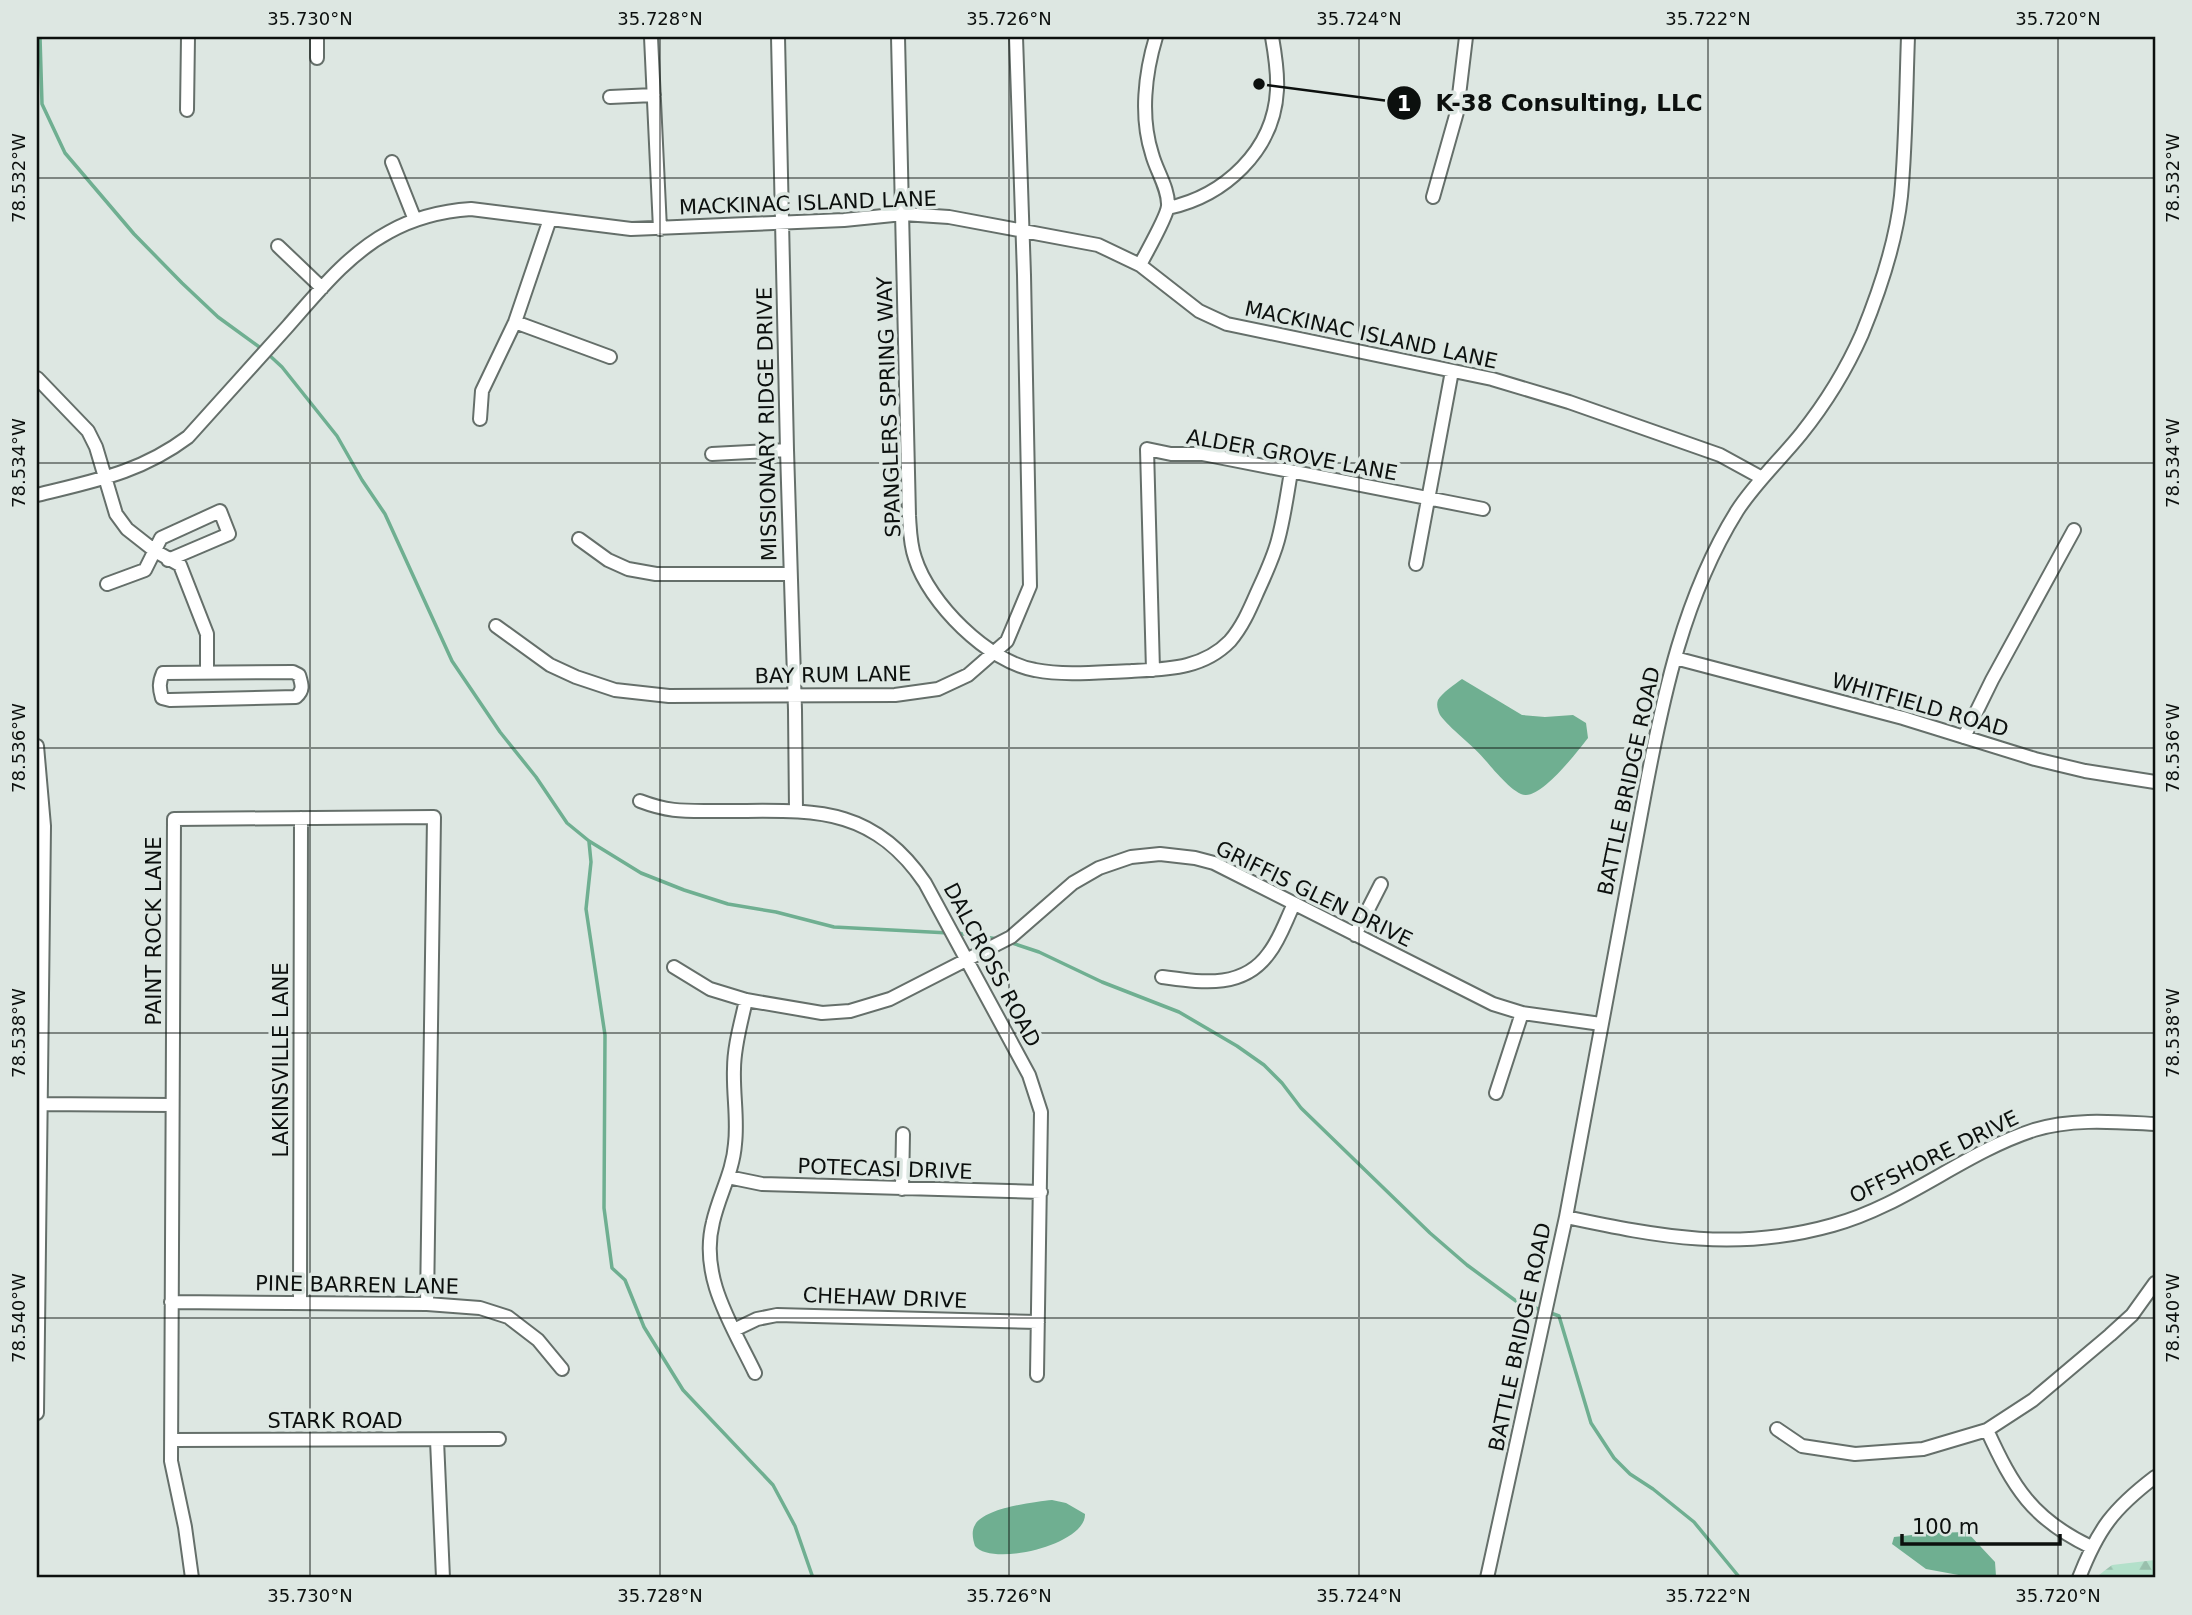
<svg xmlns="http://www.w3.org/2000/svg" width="2192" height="1615" viewBox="0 0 2192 1615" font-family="'DejaVu Sans',sans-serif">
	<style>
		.forest { fill: url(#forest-firs) }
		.water { fill: #6faf91 }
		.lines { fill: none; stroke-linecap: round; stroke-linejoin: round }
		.stream { stroke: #6faf91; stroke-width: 3.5 }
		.minor-casing { stroke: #656f6a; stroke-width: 16 }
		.minor { stroke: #fff; stroke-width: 12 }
		.ticks { fill: none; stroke: #0c100e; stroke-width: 2; stroke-opacity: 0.45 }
		.labels { text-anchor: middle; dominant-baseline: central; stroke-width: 7; stroke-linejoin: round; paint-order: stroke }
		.street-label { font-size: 21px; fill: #0c100e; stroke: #dde7e2 }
		.leader { fill: none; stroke: #0c100e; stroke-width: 2.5 }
		.callout-dot { fill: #0c100e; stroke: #dde7e2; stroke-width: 2.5 }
		.mark-label { font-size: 21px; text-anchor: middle; font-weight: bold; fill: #fff }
		.callout-label { font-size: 23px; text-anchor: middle; font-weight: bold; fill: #0c100e; stroke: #dde7e2; stroke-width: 7; stroke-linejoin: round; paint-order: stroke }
		.neatline { fill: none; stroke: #0c100e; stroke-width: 2.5 }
		.ticks-label { font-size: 18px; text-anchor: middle; fill: #0c100e }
	</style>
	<defs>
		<pattern id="forest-firs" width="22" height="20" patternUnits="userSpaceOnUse" patternTransform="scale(1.75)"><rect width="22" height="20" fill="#b3e0ca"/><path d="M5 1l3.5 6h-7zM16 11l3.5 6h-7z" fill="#99bfac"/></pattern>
	</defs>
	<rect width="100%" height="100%" fill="#dde7e2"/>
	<!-- forest -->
	<path class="forest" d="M2155,1560V1578H2095L2112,1565Z"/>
	<!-- water -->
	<path class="water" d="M1462,679L1522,715L1545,717L1573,715L1586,723L1588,738C1577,752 1544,795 1526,795C1515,796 1493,769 1486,761C1474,746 1449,728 1440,715C1438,711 1436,705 1438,700C1442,693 1455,684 1462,679Z
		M1052,1500L1066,1503L1085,1514C1086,1545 992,1567 975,1546C973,1540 971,1531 975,1525C984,1508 1034,1502 1052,1500Z
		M1967,1532L1995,1562L1996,1576H1964L1926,1569L1892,1544L1894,1537L1930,1533Z"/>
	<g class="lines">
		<!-- stream -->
		<path class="stream" d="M40,37L42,104L65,153L134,234L182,283L218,317L262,349
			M268,354L282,367L337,436L362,480L385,514L452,661L500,732L536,777L567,823L589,841L641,873L684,890L728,904L776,912L834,927L949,933
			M589,842L591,862L586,909L605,1035L604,1208L612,1268L625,1280L644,1327L683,1390L773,1485L795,1526L813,1578
			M957,933L998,939
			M1009,942L1039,952L1102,982L1179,1012L1237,1046L1264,1065L1282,1083L1301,1108L1430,1233L1467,1265L1516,1301L1541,1310
			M1548,1312L1559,1316L1591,1423L1614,1458L1630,1474L1653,1489L1694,1522L1740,1578"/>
		<defs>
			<path id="minor" d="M317,37V58
				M651,37L660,229
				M778,37L787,450L795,710L796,811
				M898,37L909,516C910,530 910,544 915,558C929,603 988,662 1035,670C1066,676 1100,672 1131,671C1167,669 1203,669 1230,641C1242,627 1249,611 1256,595C1264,577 1273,559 1278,540C1284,518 1287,495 1291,472
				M610,97L654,95
				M187,110L188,37
				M392,162L415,220
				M1433,197L1457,112L1466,37
				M1168,208C1224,196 1274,151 1277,90C1278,73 1275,54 1272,37
				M278,246L322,288
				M1140,265C1146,253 1167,217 1168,206C1169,189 1156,170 1152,154C1140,117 1145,73 1156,37
				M515,322L610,357
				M37,378L88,431L96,447L116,514L127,529L155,551L180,565L207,634V672
				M480,419L482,391L515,322L550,219
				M712,454L787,450
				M37,495C93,481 140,473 188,437C221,400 255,363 288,326C318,292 348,254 389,232C414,218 442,211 471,209L631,229L844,220L903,214L949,217L1098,245L1140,265L1199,311L1227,324L1492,379L1569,402L1720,455L1762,478
				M579,539L608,560L628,569L656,574H790
				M1416,564L1452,371
				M107,584L145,570L161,538L220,511L229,534L168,560
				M496,626L550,665L576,677L615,690L669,696L895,695L938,689L968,675L1007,641L1030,586L1024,275L1016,37
				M1675,658L1903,718L2035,759L2085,771L2155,782
				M1153,670L1147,449L1171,454H1203L1483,509
				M293,672L299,675C302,685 304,690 296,697L170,700L162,698C159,688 159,682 163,673Z
				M1964,737L1992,680L2074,530
				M37,746L44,826L37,1413
				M640,801C669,812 683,811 713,811C803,812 868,799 925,883L1029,1075L1041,1112L1037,1375
				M1355,935L1381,884
				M674,967L710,989L746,1000L822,1013L850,1011L890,999L1011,937L1073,883L1099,868L1131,857L1160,854L1195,858L1214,863L1493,1004L1522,1013L1601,1024
				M1162,977C1200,982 1243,990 1269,953C1280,939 1286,920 1294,904
				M746,1000C741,1023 734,1046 734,1069C733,1094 738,1119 735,1144C733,1172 719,1195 713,1222C699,1277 732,1325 755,1373
				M1496,1093L1522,1013
				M37,1104L172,1105
				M728,1177L762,1184L1041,1192
				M902,1189L903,1134
				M1566,1217C1660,1237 1737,1252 1833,1225C1906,1205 1963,1153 2034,1130C2072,1118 2116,1122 2155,1124
				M171,1302L427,1304L480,1308L508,1317L538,1340L562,1369
				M300,1303L301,818
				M734,1330L757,1319L777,1315L1038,1322
				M1777,1429L1802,1446L1855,1454L1923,1449L1987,1430L2033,1400L2110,1335L2132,1315L2155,1283
				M1987,1430C2013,1487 2032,1519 2091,1547
				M171,1440L499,1439
				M437,1440L443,1578
				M192,1578L185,1527L171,1461L174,819L434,817L427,1304
				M1487,1578L1566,1217L1645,792C1663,696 1684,596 1737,511C1755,483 1780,460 1801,434C1825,404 1847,368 1862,334C1880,290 1896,243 1901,196C1906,143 1906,90 1908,37
				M2079,1578C2098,1529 2113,1509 2155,1477"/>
		</defs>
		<!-- minor casing -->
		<use href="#minor" class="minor-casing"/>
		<!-- minor -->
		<use href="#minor" class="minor"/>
	</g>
	<!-- ticks -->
	<path class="ticks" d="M310,37V1578M660,37V1578M1009,37V1578M1359,37V1578M1708,37V1578M2058,37V1578M37,178H2155M37,463H2155M37,748H2155M37,1033H2155M37,1318H2155"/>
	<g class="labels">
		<!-- street labels -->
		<g class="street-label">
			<text transform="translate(808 203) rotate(-2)">MACKINAC ISLAND LANE</text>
			<text transform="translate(1371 335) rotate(12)">MACKINAC ISLAND LANE</text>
			<text transform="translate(889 407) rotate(-92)">SPANGLERS SPRING WAY</text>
			<text transform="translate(767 424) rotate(-91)">MISSIONARY RIDGE DRIVE</text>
			<text transform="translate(1292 455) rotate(10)">ALDER GROVE LANE</text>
			<text transform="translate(833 675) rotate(-1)">BAY RUM LANE</text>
			<text transform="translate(1920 705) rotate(16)">WHITFIELD ROAD</text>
			<text transform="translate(1629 781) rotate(-78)">BATTLE BRIDGE ROAD</text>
			<text transform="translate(1314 894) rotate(26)">GRIFFIS GLEN DRIVE</text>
			<text transform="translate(154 931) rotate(-90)">PAINT ROCK LANE</text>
			<text transform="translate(992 965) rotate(62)">DALCROSS ROAD</text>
			<text transform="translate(281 1060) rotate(-90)">LAKINSVILLE LANE</text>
			<text transform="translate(1934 1157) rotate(-26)">OFFSHORE DRIVE</text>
			<text transform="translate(885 1169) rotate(2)">POTECASI DRIVE</text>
			<text transform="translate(357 1285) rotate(1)">PINE BARREN LANE</text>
			<text transform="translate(885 1298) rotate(2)">CHEHAW DRIVE</text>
			<text transform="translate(1520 1337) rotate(-78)">BATTLE BRIDGE ROAD</text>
			<text x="335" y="1421">STARK ROAD</text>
		</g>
	</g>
	<!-- callouts -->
	<path class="leader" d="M1259 84L1404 103"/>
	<g class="callout-dot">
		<circle cx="1259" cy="84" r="7"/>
		<circle cx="1404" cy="103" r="18"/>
	</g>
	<g class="mark-label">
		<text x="1404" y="111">1</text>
	</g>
	<g class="callout-label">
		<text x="1569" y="111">K-38 Consulting, LLC</text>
	</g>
	<!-- border -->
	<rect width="2192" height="1615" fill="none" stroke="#dde7e2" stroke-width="77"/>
	<!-- scale -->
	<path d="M1902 1534v10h158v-10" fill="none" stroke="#0c100e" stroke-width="3.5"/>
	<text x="1912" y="1534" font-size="21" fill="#0c100e" stroke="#dde7e2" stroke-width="5" paint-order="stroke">100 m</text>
	<rect x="38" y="38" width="2116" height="1538" class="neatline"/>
	<g class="ticks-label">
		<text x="310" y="25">35.730°N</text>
		<text x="660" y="25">35.728°N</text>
		<text x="1009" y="25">35.726°N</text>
		<text x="1359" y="25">35.724°N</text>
		<text x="1708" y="25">35.722°N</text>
		<text x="2058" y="25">35.720°N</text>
		<text transform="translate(2173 178) rotate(-90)" y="6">78.532°W</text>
		<text transform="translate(19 178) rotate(-90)" y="6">78.532°W</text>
		<text transform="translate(2173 463) rotate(-90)" y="6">78.534°W</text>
		<text transform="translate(19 463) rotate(-90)" y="6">78.534°W</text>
		<text transform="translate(2173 748) rotate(-90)" y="6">78.536°W</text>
		<text transform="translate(19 748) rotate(-90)" y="6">78.536°W</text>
		<text transform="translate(2173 1033) rotate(-90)" y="6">78.538°W</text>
		<text transform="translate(19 1033) rotate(-90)" y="6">78.538°W</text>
		<text transform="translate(2173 1318) rotate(-90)" y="6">78.540°W</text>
		<text transform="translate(19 1318) rotate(-90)" y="6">78.540°W</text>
		<text x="310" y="1602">35.730°N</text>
		<text x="660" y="1602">35.728°N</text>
		<text x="1009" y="1602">35.726°N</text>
		<text x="1359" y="1602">35.724°N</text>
		<text x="1708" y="1602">35.722°N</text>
		<text x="2058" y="1602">35.720°N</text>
	</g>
</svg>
